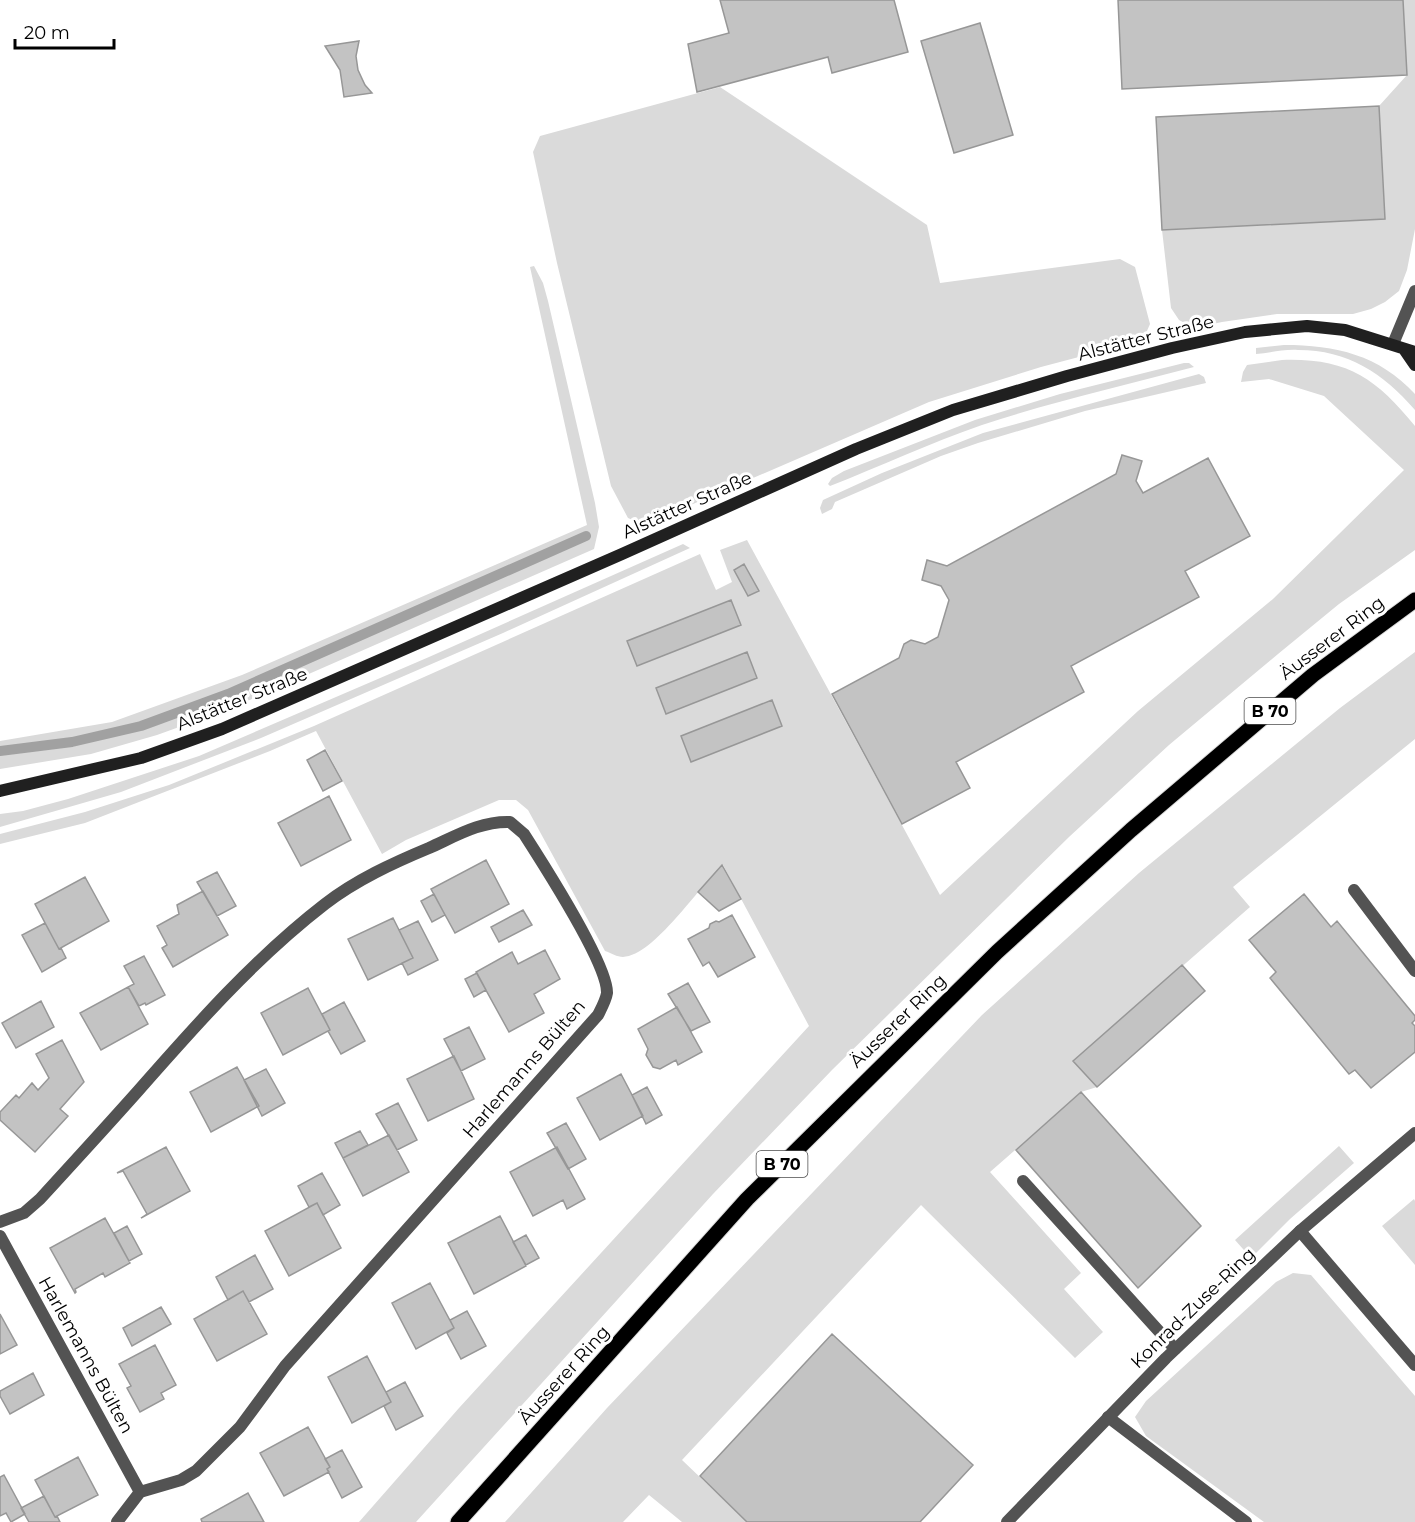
<svg xmlns="http://www.w3.org/2000/svg" width="1415" height="1522" viewBox="0 0 1415 1522" font-family="Montserrat,sans-serif">
	<style>
		.green { fill: #dadada }
		.lines { fill: none; stroke-linecap: round; stroke-linejoin: round }
		.stream { stroke: #a1a1a1; stroke-width: 10 }
		.building { fill: #c3c3c3; stroke: #979797; stroke-width: 1.5 }
		.primary-casing { stroke: #dbdbdb; stroke-width: 17 }
		.service { stroke: #535353; stroke-width: 12 }
		.minor { stroke: #535353; stroke-width: 12 }
		.secondary { stroke: #202020; stroke-width: 12 }
		.primary { stroke: #000; stroke-width: 15 }
		.labels { text-anchor: middle; dominant-baseline: central; stroke-width: 6; stroke-linejoin: round; paint-order: stroke }
		.shield { fill: #fff; stroke: #4c4c4c; stroke-width: 1.5 }
		.shield-label { font-size: 16px; font-weight: bold; fill: #000 }
		.street-label { font-size: 18px; fill: #000; stroke: #fff }
	</style>
	<rect width="100%" height="100%" fill="#fff"/>
	<!-- green -->
	<path class="green" d="M1403,0H1415V229L1407,270L1399,291L1385,302L1371,309L1353,314H1277L1222,322L1194,328L1179,320L1171,308L1162,230L1385,219L1379,106L1407,75Z
		M720,87L927,225L940,283L1120,259L1135,267L1150,324L1143,340L1041,367L929,402L656,520L642,524L628,518L611,486L557,263L533,152L540,136Z
		M534,266L543,283L548,301L595,503L599,527L594,549L229,709L157,735L91,754L0,769V741L112,722L242,675L587,525L530,267Z
		M1284,345C1336,345 1379,355 1415,394V410C1383,373 1348,350 1298,350C1284,349 1269,353 1256,354V348Z
		M1282,360C1346,358 1375,377 1415,426V550L1339,604L1278,654L1169,745L1069,837L832,1070L713,1194L416,1522H359L459,1408L809,1026L723,865C698,887 655,955 623,957C617,957 611,953 605,951L528,810L516,800H499L406,840L382,854L316,731L270,751L85,823L0,844V834L85,812L169,785L314,726L700,554L716,590L732,582L720,550L747,540L940,895L1138,711L1273,599L1404,470L1324,396L1269,379L1241,382L1243,372L1247,365Z
		M1184,363H1189L1194,367C1123,386 1051,402 982,425C930,443 881,466 830,486L828,484L832,478L844,471L975,420L1060,394Z
		M1199,374L1204,377L1206,383L1085,411L978,443L941,456L835,502L832,509L822,514L820,508L823,500L882,473L983,433Z
		M683,544L690,548L503,633L261,738L121,792L0,827V814L23,811L68,799L199,756L429,657Z
		M1415,652V739L1233,887L1250,907L1074,1061L1097,1087L1081,1092L990,1172L1081,1273L1064,1289L1103,1332L1075,1358L921,1205L682,1460L747,1522H682L649,1495L623,1522H505L607,1408L982,1015L1139,873L1340,708Z
		M1339,1146L1354,1163L1290,1219L1251,1258L1235,1240Z
		M1414,1199L1415,1201V1265L1382,1226Z
		M1293,1273L1311,1275L1415,1396V1522H1264L1146,1436L1135,1417L1146,1401L1276,1282Z"/>
	<g class="lines">
		<!-- stream -->
		<path class="stream" d="M0,751L72,742L141,726L228,694L586,536"/>
	</g>
	<!-- building -->
	<path class="building" d="M720,0H894L908,52L832,73L828,57L697,92L688,44L729,33Z
		M1118,0H1403L1407,75L1122,89Z
		M980,23L1013,135L954,153L921,41Z
		M359,41L356,56L358,70L365,85L372,93L344,97L340,70L325,46Z
		M1379,106L1385,219L1162,230L1156,117Z
		M1122,455L1142,461L1136,481L1143,493L1208,458L1250,536L1185,571L1199,597L1071,666L1084,692L956,762L970,788L902,824L832,694L899,658L904,644L911,640L925,644L938,637L949,600L941,586L922,580L927,560L947,566L1116,474Z
		M744,564L759,591L748,596L734,570Z
		M731,600L741,625L637,666L627,641Z
		M747,652L757,678L666,714L656,688Z
		M772,700L782,726L691,762L681,736Z
		M325,750L342,781L323,791L307,760Z
		M329,796L351,840L301,866L278,823Z
		M486,860L509,904L455,933L431,889Z
		M722,865L741,899L719,911L698,892Z
		M217,872L236,906L217,916L197,882Z
		M85,877L109,921L59,949L35,904Z
		M203,891L228,935L173,967L162,948L167,945L157,926L179,914L177,905Z
		M434,894L445,915L432,922L421,901Z
		M1304,894L1331,927L1337,921L1415,1016V1020L1412,1023L1415,1026V1052L1371,1088L1355,1070L1349,1074L1270,978L1276,972L1249,940Z
		M523,910L532,925L499,942L491,927Z
		M732,915L755,957L718,977L709,962L703,966L688,939L709,928L710,924L716,921L719,922Z
		M393,918L413,958L368,980L348,939Z
		M418,921L438,960L408,975L402,963L413,958L399,930Z
		M45,923L59,949L61,948L66,958L42,972L22,935Z
		M545,950L560,979L534,994L544,1013L509,1032L476,972L512,952L518,964Z
		M144,956L165,995L146,1005L145,1003L139,1006L128,987L134,984L124,966Z
		M1182,965L1205,991L1097,1087L1073,1061Z
		M477,973L486,990L474,997L465,979Z
		M688,983L710,1022L691,1031L668,994Z
		M128,987L148,1024L101,1050L80,1013Z
		M308,988L330,1030L283,1055L261,1013Z
		M41,1001L54,1027L16,1048L2,1023Z
		M344,1002L365,1041L341,1054L328,1031L330,1030L322,1014Z
		M677,1007L702,1052L678,1065L676,1060L660,1069L653,1067L646,1055L648,1049L638,1029Z
		M469,1027L485,1059L461,1071L444,1039Z
		M62,1040L84,1082L60,1109L68,1116L35,1152L0,1120V1112L16,1095L19,1098L32,1083L38,1090L49,1078L36,1054Z
		M454,1056L474,1099L428,1121L407,1079Z
		M237,1067L259,1106L211,1132L190,1092Z
		M266,1069L285,1103L262,1116L244,1080Z
		M621,1074L643,1116L600,1140L577,1098Z
		M647,1087L662,1115L646,1124L632,1095Z
		M1081,1092L1201,1226L1138,1288L1016,1150Z
		M398,1103L417,1140L397,1150L376,1114Z
		M566,1123L586,1159L568,1169L547,1133Z
		M360,1131L368,1145L343,1158L335,1143Z
		M389,1135L409,1172L363,1196L343,1158Z
		M166,1147L190,1191L141,1218L147,1214L123,1171L117,1173Z
		M557,1147L585,1199L567,1209L563,1200L533,1216L510,1172Z
		M322,1173L340,1205L323,1215L317,1203L309,1207L298,1186Z
		M317,1203L341,1248L289,1276L265,1231Z
		M500,1216L526,1266L474,1294L448,1243Z
		M105,1218L130,1263L105,1277L103,1273L75,1289L76,1292L75,1293L50,1248Z
		M127,1226L142,1254L129,1261L114,1233Z
		M526,1235L539,1258L526,1265L513,1242Z
		M255,1255L273,1289L249,1302L243,1291L228,1300L216,1277Z
		M430,1283L454,1328L416,1349L392,1303Z
		M243,1291L267,1334L217,1361L194,1319Z
		M161,1307L171,1324L132,1346L123,1328Z
		M467,1311L486,1346L461,1359L447,1333L454,1328L450,1320Z
		M0,1314L17,1345L0,1354Z
		M832,1334L973,1465L920,1522H747L700,1476Z
		M155,1345L176,1385L161,1393L164,1399L140,1412L127,1388L131,1386L119,1364Z
		M367,1356L391,1402L352,1423L328,1377Z
		M33,1373L44,1395L10,1414L0,1396V1391Z
		M405,1382L423,1416L396,1430L384,1406L391,1402L386,1392Z
		M308,1427L330,1467L327,1469L329,1472L284,1496L260,1453Z
		M342,1450L362,1487L342,1498L327,1469L330,1467L325,1459Z
		M78,1457L98,1495L55,1517L35,1480Z
		M4,1475L25,1514L11,1522L6,1513L0,1516V1477Z
		M248,1493L264,1522H202L201,1519Z
		M44,1496L55,1517L57,1516L60,1522H29L21,1508Z"/>
	<g class="lines">
		<defs>
			<path id="primary" d="M458,1522L747,1199L997,952L1131,830L1313,675L1415,600"/>
		</defs>
		<!-- primary casing -->
		<use href="#primary" class="primary-casing"/>
		<!-- service -->
		<path class="service" d="M1354,890L1415,971
			M1023,1181L1175,1349
			M1300,1231L1415,1365
			M1108,1417L1246,1522"/>
		<!-- minor -->
		<path class="minor" d="M1393,344L1415,291
			M0,1222L24,1213L40,1199C73,1163 106,1127 138,1091C196,1025 255,958 325,904C356,880 393,863 429,848C456,836 480,821 510,822L524,834C542,862 608,965 607,993C606,1000 601,1009 598,1015L285,1366L240,1427L196,1471L181,1480L140,1492L117,1522
			M0,1236L140,1492
			M1007,1522L1166,1358L1300,1231L1415,1133"/>
		<!-- secondary -->
		<path class="secondary" d="M1404,349L1415,365
			M0,791L141,758L222,729L622,554L856,449L953,410L1067,376L1172,348L1245,332L1307,326L1345,330L1415,352"/>
		<!-- primary -->
		<use href="#primary" class="primary"/>
	</g>
	<g class="labels">
		<!-- shield labels -->
		<g class="shield">
			<rect x="1244.5" y="698" width="51" height="26" rx="4.5"/>
			<rect x="756.5" y="1151" width="51" height="26" rx="4.5"/>
		</g>
		<g class="shield-label">
			<text x="1270" y="711">B 70</text>
			<text x="782" y="1164">B 70</text>
		</g>
		<!-- street labels -->
		<g class="street-label">
			<text transform="translate(1146 338) rotate(-14)">Alstätter Straße</text>
			<text transform="translate(687 505) rotate(-24)">Alstätter Straße</text>
			<text transform="translate(1332 638) rotate(-37)">Äusserer Ring</text>
			<text transform="translate(242 699) rotate(-22)">Alstätter Straße</text>
			<text transform="translate(898 1021) rotate(-44)">Äusserer Ring</text>
			<text transform="translate(524 1069) rotate(-49)">Harlemanns Bülten</text>
			<text transform="translate(1193 1308) rotate(-44)">Konrad-Zuse-Ring</text>
			<text transform="translate(86 1355) rotate(61)">Harlemanns Bülten</text>
			<text transform="translate(564 1375) rotate(-48)">Äusserer Ring</text>
		</g>
	</g>
	<!-- scale -->
	<path d="M15 39v9h99v-9" fill="none" stroke="#000000" stroke-width="3"/>
	<text x="24" y="39" font-size="18" fill="#000000" stroke="#ffffff" stroke-width="4.5" paint-order="stroke">20 m</text>
</svg>
